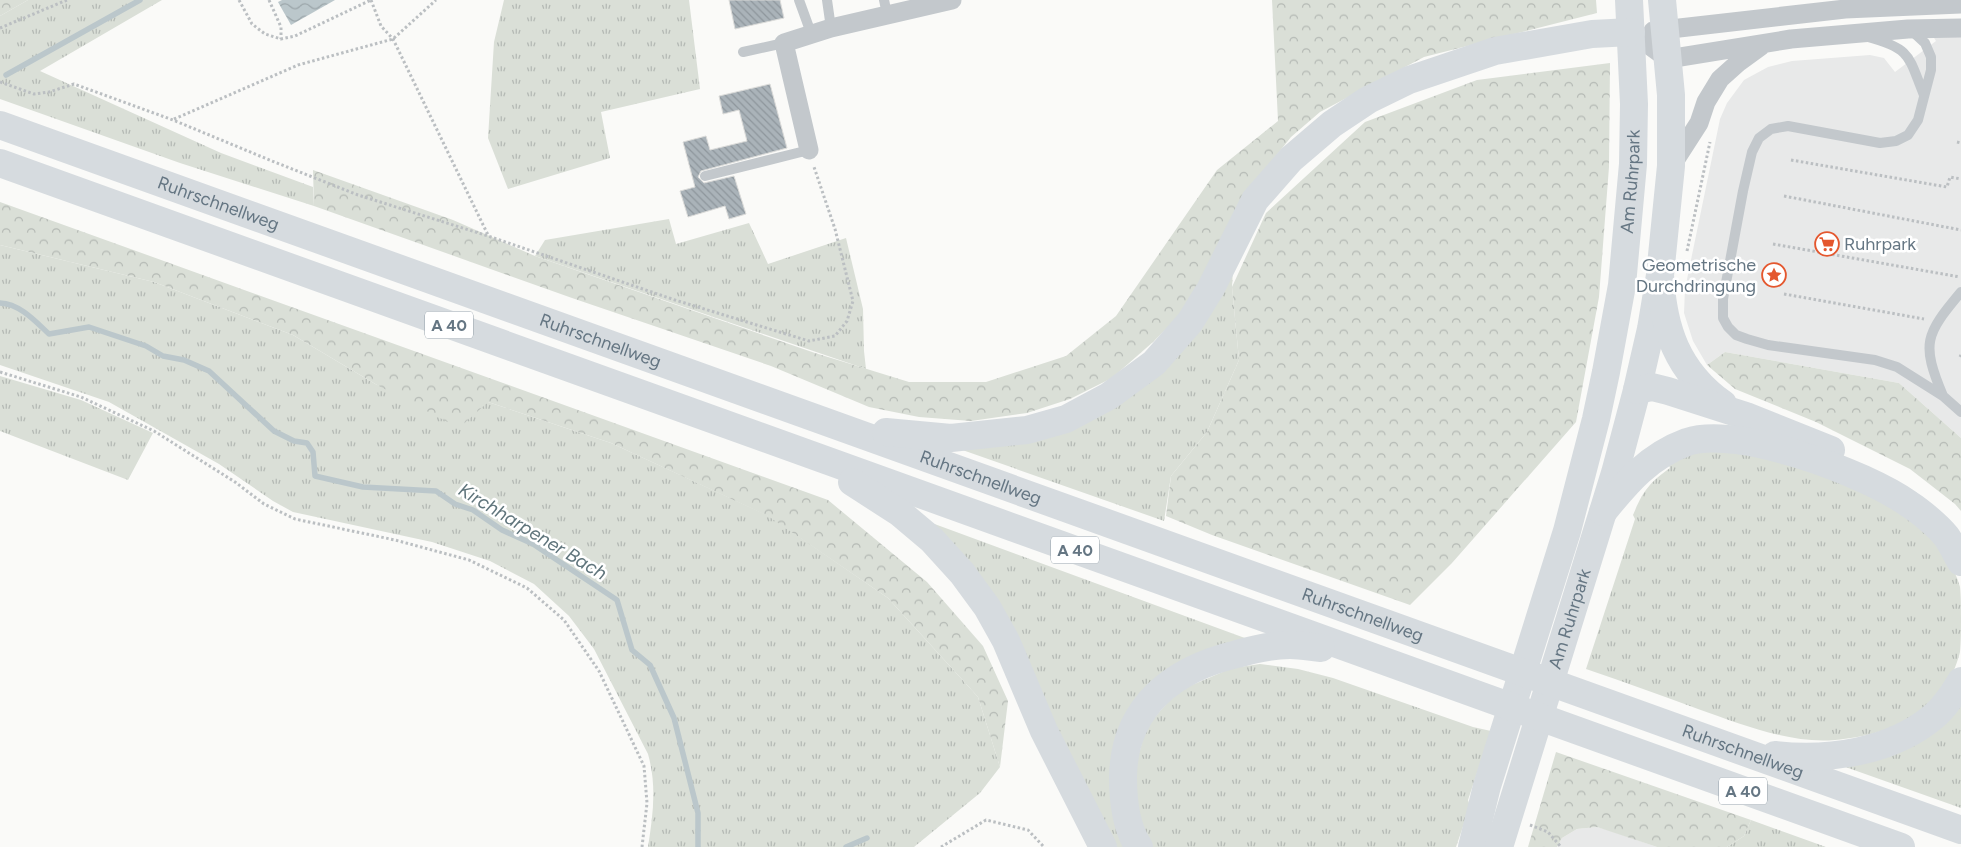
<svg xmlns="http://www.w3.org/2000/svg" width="1961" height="847" viewBox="0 0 1961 847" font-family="Figtree,sans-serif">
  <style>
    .built { fill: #e8e9e9 }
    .grass { fill: url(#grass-tufts) }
    .forest { fill: url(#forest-crowns) }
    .water { fill: url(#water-waves) }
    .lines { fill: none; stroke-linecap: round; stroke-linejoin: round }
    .stream { stroke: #bbc7cb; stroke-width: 5.5 }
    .building { fill: url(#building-back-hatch); stroke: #dcdcda }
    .path { stroke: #bbbfc2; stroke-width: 3; stroke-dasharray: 2.5 2.5; stroke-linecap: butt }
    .lane { stroke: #c3c8cc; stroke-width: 10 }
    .street { stroke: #c3c8cc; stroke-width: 19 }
    .secondary { stroke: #d6dbdf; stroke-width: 28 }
    .highway { stroke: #d6dbdf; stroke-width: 28 }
    .labels { text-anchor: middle; stroke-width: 5; stroke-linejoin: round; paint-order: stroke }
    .shield { fill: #fff; stroke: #939fa8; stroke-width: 1 }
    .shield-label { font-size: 16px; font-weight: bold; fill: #657683 }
    .street-label { font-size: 18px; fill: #657683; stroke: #fff }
    .poi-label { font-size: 18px; fill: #657683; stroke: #fff; text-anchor: start }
    .water-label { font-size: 19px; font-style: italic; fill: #60757c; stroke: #fff }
  </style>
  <defs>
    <pattern id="grass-tufts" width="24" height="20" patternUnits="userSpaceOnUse" patternTransform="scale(1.25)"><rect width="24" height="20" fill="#dadfd7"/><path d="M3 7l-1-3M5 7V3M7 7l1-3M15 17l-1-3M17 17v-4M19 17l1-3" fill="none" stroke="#b4b9b4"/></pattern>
    <pattern id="forest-crowns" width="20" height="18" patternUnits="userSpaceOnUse" patternTransform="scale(1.25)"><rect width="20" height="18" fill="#dadfd7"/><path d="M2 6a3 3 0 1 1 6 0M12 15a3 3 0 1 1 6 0" fill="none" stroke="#b4b9b4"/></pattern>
    <pattern id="water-waves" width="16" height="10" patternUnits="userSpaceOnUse" patternTransform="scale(1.25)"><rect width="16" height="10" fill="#bbc7cb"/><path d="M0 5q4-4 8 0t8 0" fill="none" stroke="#9ca6aa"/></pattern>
    <pattern id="building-back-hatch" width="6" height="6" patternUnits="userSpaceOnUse" patternTransform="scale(1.25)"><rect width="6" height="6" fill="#aab3b9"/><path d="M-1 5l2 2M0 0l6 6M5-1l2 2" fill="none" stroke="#8e969c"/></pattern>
  </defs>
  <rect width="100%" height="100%" fill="#fafaf8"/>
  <path class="built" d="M 1931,33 L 1961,34 L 1961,438 L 1899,383 L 1725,352 L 1707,365 L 1693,341 L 1684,313 L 1685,289 L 1720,119 L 1727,103 L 1744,80 L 1768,67 L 1792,61 L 1870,55 L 1884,58 L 1895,72 L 1936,41 Z
    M 1597,827 L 1608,830 L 1657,847 L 1557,847 L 1562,838 L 1577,829 Z"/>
  <path class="grass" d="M 28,0 L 162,0 L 40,71 L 221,153 L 313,187 L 314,206 L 180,163 L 0,99 L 0,16 Z
    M 504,0 L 689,0 L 700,89 L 601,112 L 610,158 L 508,189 L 488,138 L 494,42 Z
    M 669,219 L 676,244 L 749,223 L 768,264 L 846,238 L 863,309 L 864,351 L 866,369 L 535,256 L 545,240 Z
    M 0,245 L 154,282 L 293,335 L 377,385 L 488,402 L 611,443 L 769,516 L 888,598 L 978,697 L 1000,767 L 980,793 L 914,847 L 648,847 C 653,815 657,786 648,754 L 594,649 L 569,616 L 534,584 L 490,561 L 432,542 L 293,512 L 273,501 L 219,464 L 109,402 L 0,365 Z
    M 1233,268 L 1232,287 L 1239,360 L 1207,432 L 1171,476 L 1164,521 L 951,446 L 1082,420 Z
    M 0,376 L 81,400 L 153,433 L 128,480 L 0,431 Z
    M 1740,449 C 1804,470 1877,485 1927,533 C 1941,547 1955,568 1960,587 C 1961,596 1961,609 1961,618 C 1961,629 1961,642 1960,652 C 1945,712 1892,735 1835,740 C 1789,744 1741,724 1698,709 C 1661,695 1624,682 1586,669 L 1635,519 L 1633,515 C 1643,491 1649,483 1670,468 L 1667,461 L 1689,451 Z
    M 921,519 L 1253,641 L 1139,700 L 1130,847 L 1117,847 Z
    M 1260,664 L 1298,669 L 1333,678 L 1473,727 L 1491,731 L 1468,800 L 1470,806 L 1456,847 L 1152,847 L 1137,817 L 1136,764 L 1145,732 L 1154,718 L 1169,701 L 1185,688 L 1232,668 Z
    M 1961,701 L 1961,808 L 1837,764 Z
    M 1751,820 L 1826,847 L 1727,847 L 1744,836 Z"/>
  <path class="forest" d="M 0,0 L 28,0 L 0,16 Z
    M 1272,0 L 1596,0 L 1597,13 L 1424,57 L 1320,112 L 1291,137 L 1242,199 L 1205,273 L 1182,313 L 1153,342 L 1112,378 L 1070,399 L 1027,413 L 971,421 L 919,417 L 869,407 L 771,366 L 572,298 L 314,206 L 313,170 L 453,220 L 535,256 L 815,353 L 909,382 L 986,382 L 1066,356 L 1116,316 L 1217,170 L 1278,121 Z
    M 1610,63 L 1609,167 L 1599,297 L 1576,422 L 1452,563 L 1410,605 L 1212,535 L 1166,516 L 1171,476 L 1207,432 L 1239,360 L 1232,287 L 1266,213 L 1365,122 L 1477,80 Z
    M 0,202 L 828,500 L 927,582 L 983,646 L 1008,701 L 1000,767 L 978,697 L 888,598 L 768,516 L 611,443 L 488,402 L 459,428 L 377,385 L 293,335 L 154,282 L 0,245 Z
    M 1725,352 L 1899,383 L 1961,438 L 1961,511 L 1955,504 L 1910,469 L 1816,422 L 1735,389 L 1707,365 Z
    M 1556,752 L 1751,820 L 1744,836 L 1727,847 L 1657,847 L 1597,827 L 1577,829 L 1562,838 L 1557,847 L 1528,847 Z"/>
  <path class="water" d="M 282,0 L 335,0 L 291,25 L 278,2 Z"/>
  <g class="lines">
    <path class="stream" d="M 6,75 L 140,0
      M 0,303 C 20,304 35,321 49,334 L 89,327 L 146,346 L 163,356 L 184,360 L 209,371 L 274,431 L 294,441 L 307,443 L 313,452 L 315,476 L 363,487 L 436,491 L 455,504 L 473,510 L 502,530 L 533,544 L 617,600 L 632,650 L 650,665 L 674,718 L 698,813 L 698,847
      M 846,847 L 867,838"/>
  </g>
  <path class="building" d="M 729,0 L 780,0 L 784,18 L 735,29 Z
    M 770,84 L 787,148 L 701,171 L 698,177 L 704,183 L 734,176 L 746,214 L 729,219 L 725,206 L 688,217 L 680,191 L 695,187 L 683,142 L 706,136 L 710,150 L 747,141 L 739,110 L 723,114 L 719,96 Z"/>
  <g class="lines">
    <path class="path" d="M 239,0 L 252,24 L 265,34 L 281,39 L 295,36 L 371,0
      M 269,0 L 281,27 L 281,39
      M 371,0 L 381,26 L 393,39 L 488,235
      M 0,28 L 67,0
      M 0,82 L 34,94 L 49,92 L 74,84 L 173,120 L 272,161 L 358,195 L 488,236 L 675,300 L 809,341 L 835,336 L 847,321 L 853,301 L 835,229 L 814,167
      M 174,119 L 298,65 L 393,39 L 436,0
      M 1957,142 L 1961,143
      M 1791,160 L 1947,187 L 1950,177 L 1961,179
      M 1784,196 L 1961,230
      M 1773,244 L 1960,277
      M 1687,251 L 1710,142
      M 1784,294 L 1924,319
      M 1960,357 L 1961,355
      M 0,372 L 81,397 L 154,431 L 235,482 L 264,504 L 295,519 L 395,540 L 469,560 L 527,588 L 564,620 L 599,671 L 644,766 L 647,803 L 642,847
      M 1530,825 L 1548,832 L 1561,847
      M 941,847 L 986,820 L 1028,830 L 1044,847"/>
    <path class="lane" d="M 799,0 L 811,33
      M 827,0 L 831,28
      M 884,0 L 887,14
      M 1911,30 L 1925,43 L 1931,57 L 1931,70 L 1918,120 L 1908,135 L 1896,141 L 1880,143 L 1788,126 L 1771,129 L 1759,138 L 1752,152 L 1743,191 L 1723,299 L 1723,318 L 1728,327 L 1736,335 L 1747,339 L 1768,345 L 1875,360 L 1897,367 L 1943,396 L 1961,412
      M 1868,37 C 1912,49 1908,56 1924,95
      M 743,52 L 784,43
      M 705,176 L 809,150
      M 1943,396 C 1921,343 1925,335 1961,292"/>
    <path class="street" d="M 1653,31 L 1845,9 L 1961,4
      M 1631,32 L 1668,59 L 1791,39 L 1908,29 L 1961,28
      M 809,150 L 784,43 L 831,28 L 952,0
      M 1672,165 L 1699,123 L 1706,102 L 1720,79 L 1739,62 L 1761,46"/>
    <g class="secondary">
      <path id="s1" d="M 1472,847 L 1487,786 L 1567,531 L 1596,419 L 1606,372 L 1622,285 L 1633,164 L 1634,104 L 1629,0"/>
      <path id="s2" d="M 1499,847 L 1615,473 L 1637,390 L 1651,329 L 1660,275 L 1671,166 L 1671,95 L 1662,0"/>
    </g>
    <g class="highway">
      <path id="s3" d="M 0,125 L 1961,830"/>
      <path d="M 0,163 L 1901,847"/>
      <path d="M 1660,275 C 1663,329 1677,371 1723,404"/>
      <path d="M 1637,390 L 1652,387 L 1668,391 L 1746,416 L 1831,450"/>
      <path d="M 886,432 L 951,438 L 1027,430 L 1066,419 L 1109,396 L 1154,363 L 1190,322 L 1211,288 L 1255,200 L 1291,159 L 1332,124 L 1368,100 L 1409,80 L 1495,51 L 1592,34 L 1631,32"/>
      <path d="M 852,482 L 900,513 L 932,540 L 962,573 L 987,607 L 1006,641 L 1044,731 L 1103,847"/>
      <path d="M 1603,512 C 1627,482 1649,456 1687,442 C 1738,425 1865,473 1909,504 C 1920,511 1938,526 1946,536 C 1952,544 1956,554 1961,562"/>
      <path d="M 1775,755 C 1828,761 1891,752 1933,717 C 1945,707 1953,694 1961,681"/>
      <path d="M 1139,847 C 1126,828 1123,799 1123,777 C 1124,706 1174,669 1237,654 C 1254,649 1273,645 1290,645 C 1300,645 1311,647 1321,648"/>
    </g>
  </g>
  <defs>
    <g id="supermarket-ring" transform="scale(1.25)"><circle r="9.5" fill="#fff" stroke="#e4572e" stroke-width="1.5"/><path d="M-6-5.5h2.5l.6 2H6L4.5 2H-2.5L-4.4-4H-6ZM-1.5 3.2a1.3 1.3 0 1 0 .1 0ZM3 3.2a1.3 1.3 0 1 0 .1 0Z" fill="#e4572e"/></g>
    <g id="sight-ring" transform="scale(1.25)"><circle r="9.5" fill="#fff" stroke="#e4572e" stroke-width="1.5"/><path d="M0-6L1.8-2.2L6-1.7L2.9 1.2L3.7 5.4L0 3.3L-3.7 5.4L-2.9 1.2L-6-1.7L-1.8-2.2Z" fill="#e4572e"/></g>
  </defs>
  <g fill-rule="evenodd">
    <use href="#supermarket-ring" x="1827" y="244"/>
    <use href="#sight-ring" x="1774" y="275"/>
  </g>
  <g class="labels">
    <g class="shield">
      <rect x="425" y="311.5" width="48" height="27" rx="4"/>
      <rect x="1051" y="536.5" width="48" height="27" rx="4"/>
      <rect x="1719" y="777.5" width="48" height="27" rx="4"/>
    </g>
    <g class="shield-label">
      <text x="449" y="331">A 40</text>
      <text x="1075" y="556">A 40</text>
      <text x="1743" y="797">A 40</text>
    </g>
    <g class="street-label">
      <text dy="6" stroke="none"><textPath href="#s1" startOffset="686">Am Ruhrpark</textPath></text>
      <text dy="6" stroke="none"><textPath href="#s3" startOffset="232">Ruhrschnellweg</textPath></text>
      <text dy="6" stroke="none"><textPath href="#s3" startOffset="638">Ruhrschnellweg</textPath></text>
      <text dy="6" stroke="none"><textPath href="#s3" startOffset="1042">Ruhrschnellweg</textPath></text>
      <text dy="6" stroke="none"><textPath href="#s3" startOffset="1448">Ruhrschnellweg</textPath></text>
      <text dy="6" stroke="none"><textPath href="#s2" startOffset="239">Am Ruhrpark</textPath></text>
      <text dy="6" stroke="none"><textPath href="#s3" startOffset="1852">Ruhrschnellweg</textPath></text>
    </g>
    <g class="poi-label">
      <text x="1844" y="250">Ruhrpark</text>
      <text x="1756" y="271" text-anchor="end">Geometrische<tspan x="1756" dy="21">Durchdringung</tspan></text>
    </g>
    <g class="water-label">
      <text transform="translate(533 531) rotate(31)" y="7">Kirchharpener Bach</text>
    </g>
  </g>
</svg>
